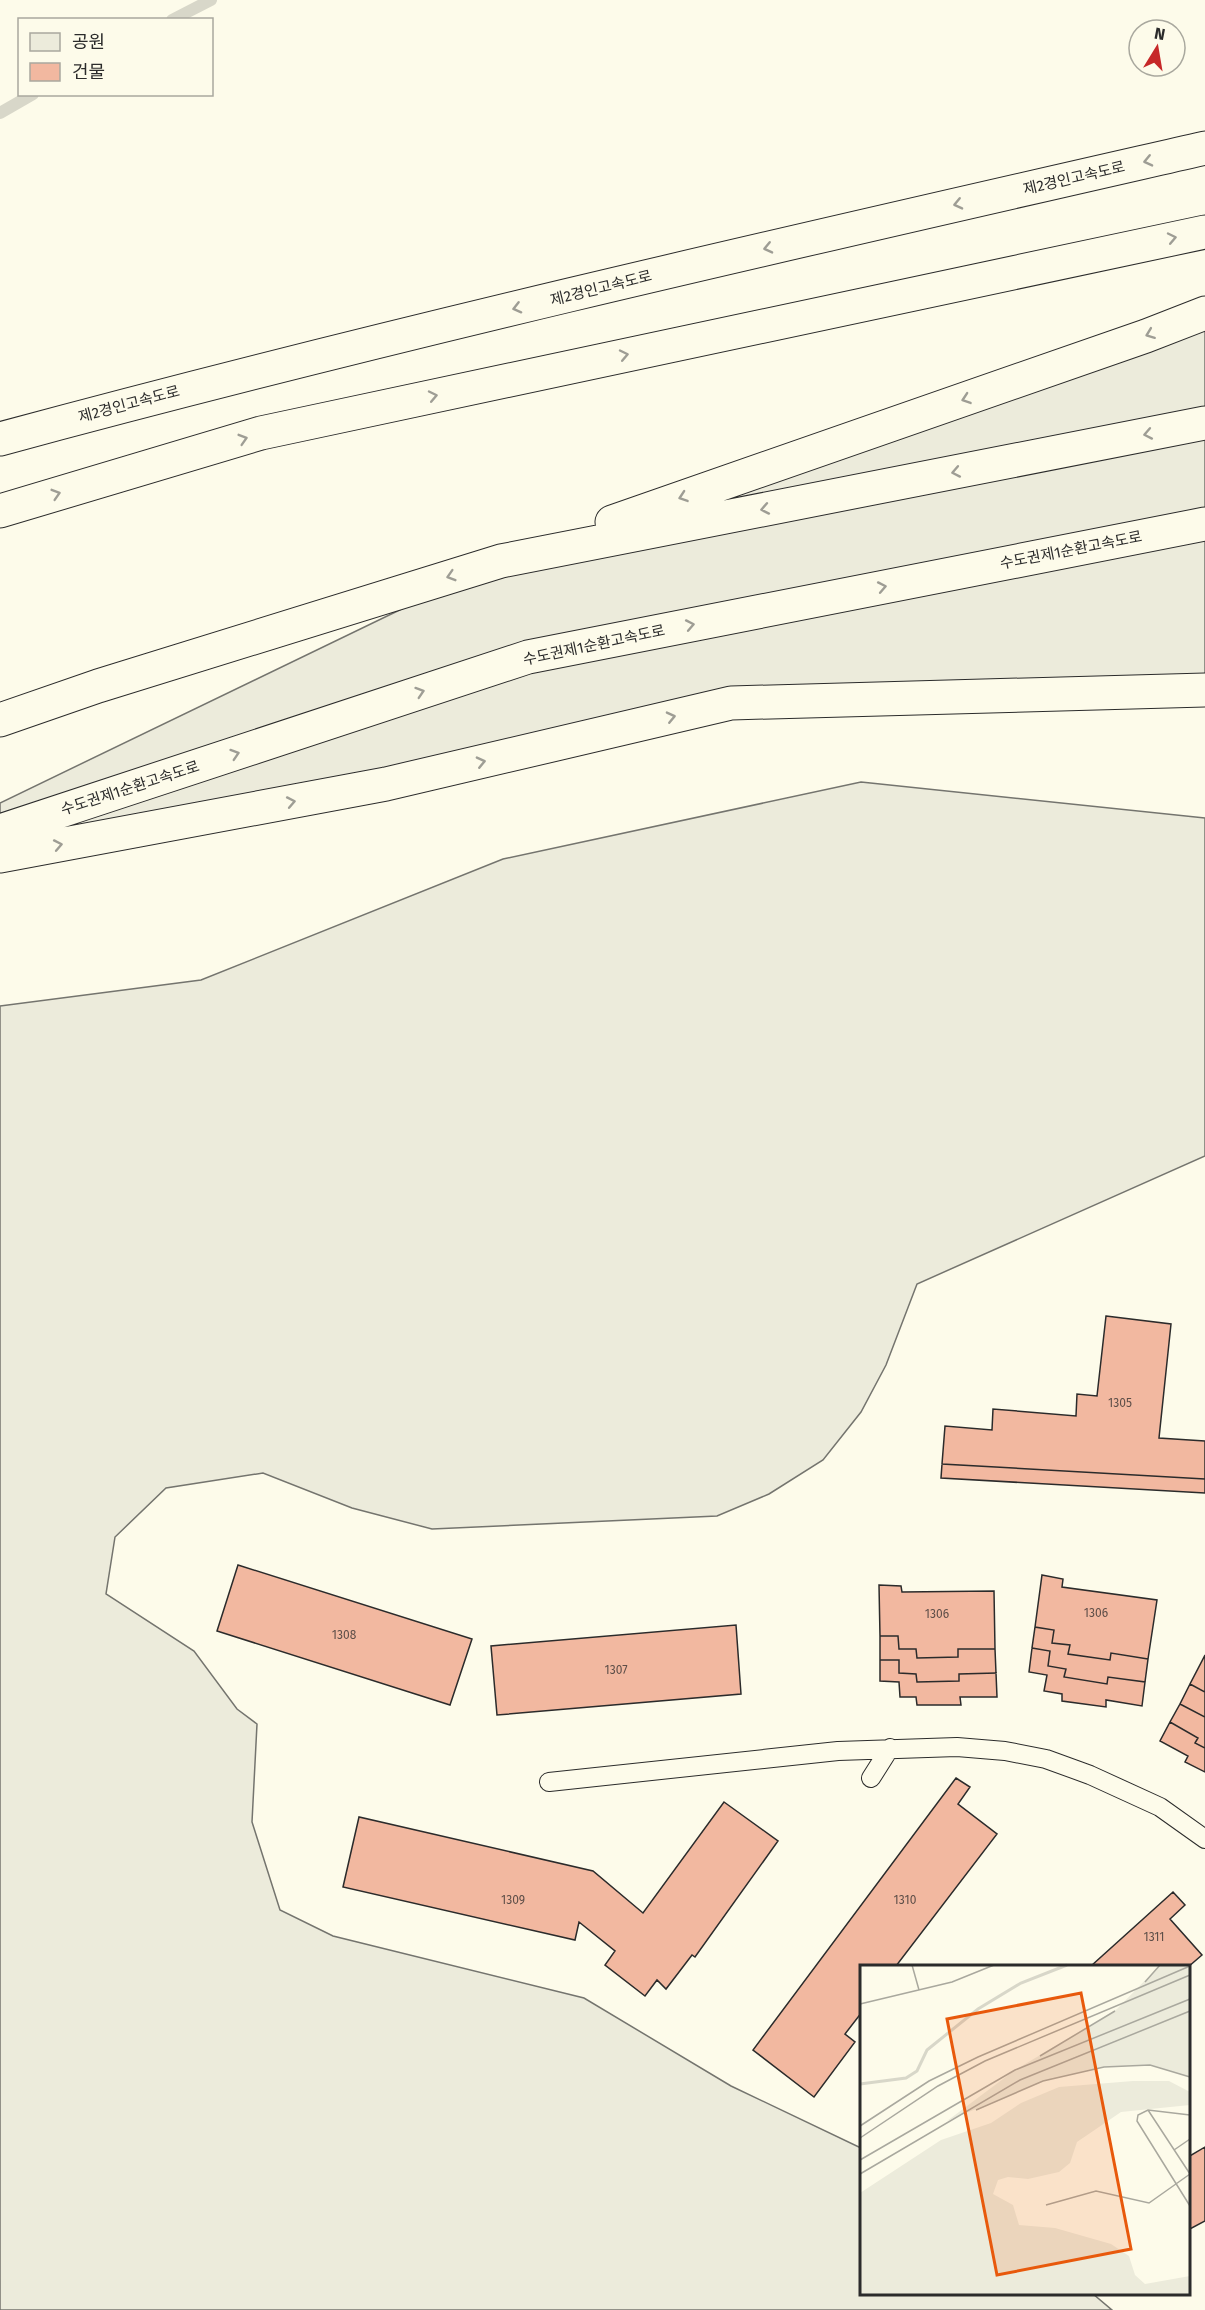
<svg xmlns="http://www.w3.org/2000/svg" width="1205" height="2310" viewBox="0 0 1205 2310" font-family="'Fira Sans','Noto Sans KR',sans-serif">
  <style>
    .green { fill: #ecebdb; stroke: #74746e; stroke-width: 1.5 }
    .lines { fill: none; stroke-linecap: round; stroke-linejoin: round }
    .stream { stroke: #d8d7c9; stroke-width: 12 }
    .building { fill: #f2b8a0; stroke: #2b2b2b; stroke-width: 1.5 }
    .lane-casing { stroke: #2b2b2b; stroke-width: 20 }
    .highway-casing { stroke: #2b2b2b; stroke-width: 35 }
    .lane { stroke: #fdfbea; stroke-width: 18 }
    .highway { stroke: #fdfbea; stroke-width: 33 }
    .oneway { stroke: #9e9d94 }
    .labels { text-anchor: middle; stroke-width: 4.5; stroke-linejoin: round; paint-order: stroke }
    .number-label { font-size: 12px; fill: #5d4e48 }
    .street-label { font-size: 15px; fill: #2b2b2b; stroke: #fdfbea }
    .inset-river { fill: none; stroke: #d8d7c9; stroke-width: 3 }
    .inset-road { fill: none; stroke: #a9a89e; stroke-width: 1.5 }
    .view { fill: #e8590c; fill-opacity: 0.15; stroke: #e8590c; stroke-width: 3 }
    .inset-edge { fill: none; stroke: #2b2b2b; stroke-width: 3 }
  </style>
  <rect width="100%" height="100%" fill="#fdfbea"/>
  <path class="green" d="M 1205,307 L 1205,690 L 731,703 L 0,856 L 0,803 L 501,561 Z
    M 861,782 L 1205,818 L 1205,1156 L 917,1284 L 886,1365 L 861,1412 L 823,1460 L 769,1494 L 717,1516 L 432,1529 L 352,1508 L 263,1473 L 166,1488 L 115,1537 L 106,1594 L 194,1651 L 237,1709 L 257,1724 L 252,1822 L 280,1910 L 333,1936 L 584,1998 L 731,2086 L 861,2148 L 862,2294 L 1093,2294 L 1112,2310 L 0,2310 L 0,1006 L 201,980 L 503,859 Z"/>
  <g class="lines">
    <path class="stream" d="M 172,20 L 211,0
      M 0,113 L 33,94"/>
  </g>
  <path class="building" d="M 1106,1316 L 1171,1324 L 1159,1438 L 1205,1441 L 1205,1479 L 942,1464 L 945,1426 L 992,1430 L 993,1409 L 1076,1416 L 1077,1394 L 1097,1396 Z
    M 942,1464 L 1205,1479 L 1205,1493 L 941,1478 Z
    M 238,1565 L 472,1639 L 450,1705 L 217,1631 Z
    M 1042,1575 L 1063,1579 L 1062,1587 L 1157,1600 L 1148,1659 L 1111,1653 L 1110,1660 L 1068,1654 L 1070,1645 L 1052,1643 L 1054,1630 L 1035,1627 Z
    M 879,1585 L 901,1586 L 902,1592 L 994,1591 L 995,1649 L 958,1649 L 958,1657 L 917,1658 L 916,1649 L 899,1649 L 898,1636 L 880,1636 Z
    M 736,1625 L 741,1694 L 497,1715 L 491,1646 Z
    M 1035,1627 L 1054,1630 L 1052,1643 L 1070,1645 L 1068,1654 L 1110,1660 L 1111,1653 L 1148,1659 L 1145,1682 L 1108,1677 L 1107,1684 L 1064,1677 L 1066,1669 L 1048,1666 L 1050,1651 L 1032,1648 Z
    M 880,1636 L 898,1636 L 899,1649 L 916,1649 L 917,1658 L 958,1657 L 958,1649 L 995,1649 L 996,1673 L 959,1674 L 959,1681 L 917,1682 L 916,1674 L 899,1673 L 899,1660 L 880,1660 Z
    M 1032,1648 L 1050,1651 L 1048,1666 L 1066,1669 L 1064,1677 L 1107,1684 L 1108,1677 L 1145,1682 L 1142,1706 L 1106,1700 L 1106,1707 L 1062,1701 L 1062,1694 L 1044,1691 L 1047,1675 L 1029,1672 Z
    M 1205,1655 L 1205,1692 L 1190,1684 Z
    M 880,1660 L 899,1660 L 899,1673 L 916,1674 L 917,1682 L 959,1681 L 959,1674 L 996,1673 L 997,1697 L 960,1697 L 961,1705 L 917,1705 L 916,1697 L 900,1697 L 899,1682 L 880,1681 Z
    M 1190,1684 L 1205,1692 L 1205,1717 L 1180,1704 Z
    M 1180,1704 L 1205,1717 L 1205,1748 L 1195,1743 L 1198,1738 L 1170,1722 Z
    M 1170,1722 L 1198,1738 L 1195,1743 L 1205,1748 L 1205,1772 L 1185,1762 L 1188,1756 L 1160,1741 Z
    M 956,1778 L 970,1787 L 958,1804 L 997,1834 L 896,1966 L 862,1966 L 862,2012 L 845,2034 L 855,2042 L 814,2097 L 753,2050 Z
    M 724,1802 L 778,1841 L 695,1957 L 692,1955 L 666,1989 L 657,1980 L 645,1996 L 605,1965 L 615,1951 L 579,1922 L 575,1940 L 343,1887 L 359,1817 L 593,1871 L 643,1913 Z
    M 1173,1892 L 1185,1905 L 1170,1919 L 1202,1955 L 1188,1967 L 1091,1966 Z
    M 1205,2147 L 1205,2221 L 1188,2230 L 1188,2157 Z"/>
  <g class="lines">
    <g class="lane-casing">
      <path id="lane" d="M 871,1778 L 890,1748
        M 549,1782 L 838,1751 L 957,1747 L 1005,1751 L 1046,1759 L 1090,1775 L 1160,1807 L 1205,1839"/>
    </g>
    <g class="highway-casing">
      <path id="highway" d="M 0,439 C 399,331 802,240 1205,148
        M 0,511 L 261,433 L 1205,232
        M 612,522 L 1146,336 L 1205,313
        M 0,720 L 98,686 L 501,561 L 1205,423
        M 0,831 L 528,657 L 1205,524
        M 0,856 L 386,784 L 731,703 L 1205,690"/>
    </g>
    <use href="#lane" class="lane"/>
    <use href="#highway" class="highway"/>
  </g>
  <defs><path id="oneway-chevron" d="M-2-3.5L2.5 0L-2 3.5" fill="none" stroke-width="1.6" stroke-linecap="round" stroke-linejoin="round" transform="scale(1.5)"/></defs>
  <g class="oneway">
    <use href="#oneway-chevron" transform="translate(1148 161) rotate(167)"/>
    <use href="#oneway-chevron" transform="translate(958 204) rotate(167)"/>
    <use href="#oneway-chevron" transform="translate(1172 238) rotate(-12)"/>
    <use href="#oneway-chevron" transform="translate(768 248) rotate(167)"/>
    <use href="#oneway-chevron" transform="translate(517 308) rotate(166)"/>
    <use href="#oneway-chevron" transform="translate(1150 334) rotate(159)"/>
    <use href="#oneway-chevron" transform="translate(624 355) rotate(-12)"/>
    <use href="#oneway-chevron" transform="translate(433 396) rotate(-12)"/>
    <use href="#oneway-chevron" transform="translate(966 399) rotate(161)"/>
    <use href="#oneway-chevron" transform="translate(1148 434) rotate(169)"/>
    <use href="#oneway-chevron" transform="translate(243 439) rotate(-17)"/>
    <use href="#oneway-chevron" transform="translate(956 472) rotate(169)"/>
    <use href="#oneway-chevron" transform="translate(56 494) rotate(-17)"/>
    <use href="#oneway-chevron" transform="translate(683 497) rotate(161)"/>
    <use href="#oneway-chevron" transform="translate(765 509) rotate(169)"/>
    <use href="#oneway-chevron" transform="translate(451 576) rotate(163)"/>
    <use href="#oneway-chevron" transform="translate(882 587) rotate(-11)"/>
    <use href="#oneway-chevron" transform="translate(690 625) rotate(-11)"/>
    <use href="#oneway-chevron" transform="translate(420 692) rotate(-18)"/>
    <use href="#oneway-chevron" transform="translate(671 717) rotate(-13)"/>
    <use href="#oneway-chevron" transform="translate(235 754) rotate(-18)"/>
    <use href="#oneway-chevron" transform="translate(481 762) rotate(-13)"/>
    <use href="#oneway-chevron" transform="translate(291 802) rotate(-11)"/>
    <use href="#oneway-chevron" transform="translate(58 845) rotate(-11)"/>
  </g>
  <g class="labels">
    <g class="number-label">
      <text x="1120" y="1407">1305</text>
      <text x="1096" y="1617">1306</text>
      <text x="937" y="1618">1306</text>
      <text x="344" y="1639">1308</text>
      <text x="616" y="1674">1307</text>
      <text x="513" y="1904">1309</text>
      <text x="905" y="1904">1310</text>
      <text x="1154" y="1941">1311</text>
    </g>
    <g class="street-label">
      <text transform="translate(1074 178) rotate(-13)" y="5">제2경인고속도로</text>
      <text transform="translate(601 288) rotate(-14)" y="5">제2경인고속도로</text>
      <text transform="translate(129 404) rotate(-15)" y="5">제2경인고속도로</text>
      <text transform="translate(1071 550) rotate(-11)" y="5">수도권제1순환고속도로</text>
      <text transform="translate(594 645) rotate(-12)" y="5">수도권제1순환고속도로</text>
      <text transform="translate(130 788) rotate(-18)" y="5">수도권제1순환고속도로</text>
    </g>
  </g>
  <g transform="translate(860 1965)">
    <rect width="330" height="330" fill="#fdfbea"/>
    <path d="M 300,0 L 330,0 L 330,112 L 290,100 L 244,102 L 183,116 L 87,156 L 155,105 L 257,44 ZM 273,116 L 309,116 L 330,127 L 330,140 L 261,147 L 217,177 L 210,198 L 199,207 L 168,214 L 148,212 L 138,215 L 133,229 L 153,240 L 159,260 L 195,263 L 251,279 L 269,291 L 275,310 L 285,319 L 330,311 L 330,330 L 0,330 L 0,228 L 81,175 L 131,158 L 161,138 L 199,122 Z" fill="#ecebdb"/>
    <path class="inset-river" d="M 0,119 L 46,113 L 57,106 L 67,85 L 118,44 L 161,18 L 207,0"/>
    <path class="inset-road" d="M 52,0 L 59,25M 285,17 L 300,0M 0,39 L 92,17 L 134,0M 180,91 L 255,46M 116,145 L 183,116 L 244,102 L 290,100 L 330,112M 288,145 L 330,209M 330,150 L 288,145 L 278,150 L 277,156 L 330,241M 0,161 L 69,116 L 118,92 L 330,1M 0,173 L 78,121 L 125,96 L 330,10M 314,185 L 330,174M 0,195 L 155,105 L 330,34M 0,209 L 160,115 L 330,46M 186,240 L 236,226 L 289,238 L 330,209"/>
    <path class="view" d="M 221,28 L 271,284 L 137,310 L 87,54 Z"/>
    <rect width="330" height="330" class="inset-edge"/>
  </g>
  <rect x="18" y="18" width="195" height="78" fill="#fdfbea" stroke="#a9a89e" stroke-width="1.5"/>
  <rect x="30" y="33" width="30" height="18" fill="#ecebdb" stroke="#a9a89e" stroke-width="1.5"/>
  <text x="72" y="48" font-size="18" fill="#2b2b2b">공원</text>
  <rect x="30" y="63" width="30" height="18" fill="#f2b8a0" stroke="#a9a89e" stroke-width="1.5"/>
  <text x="72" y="78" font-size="18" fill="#2b2b2b">건물</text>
  <g transform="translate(1157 48) rotate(11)"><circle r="28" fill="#fdfbea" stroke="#a9a89e" stroke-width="1.5"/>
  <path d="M0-4.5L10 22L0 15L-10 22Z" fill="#c62828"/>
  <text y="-9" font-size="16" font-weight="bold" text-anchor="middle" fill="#2b2b2b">N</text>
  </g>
</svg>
